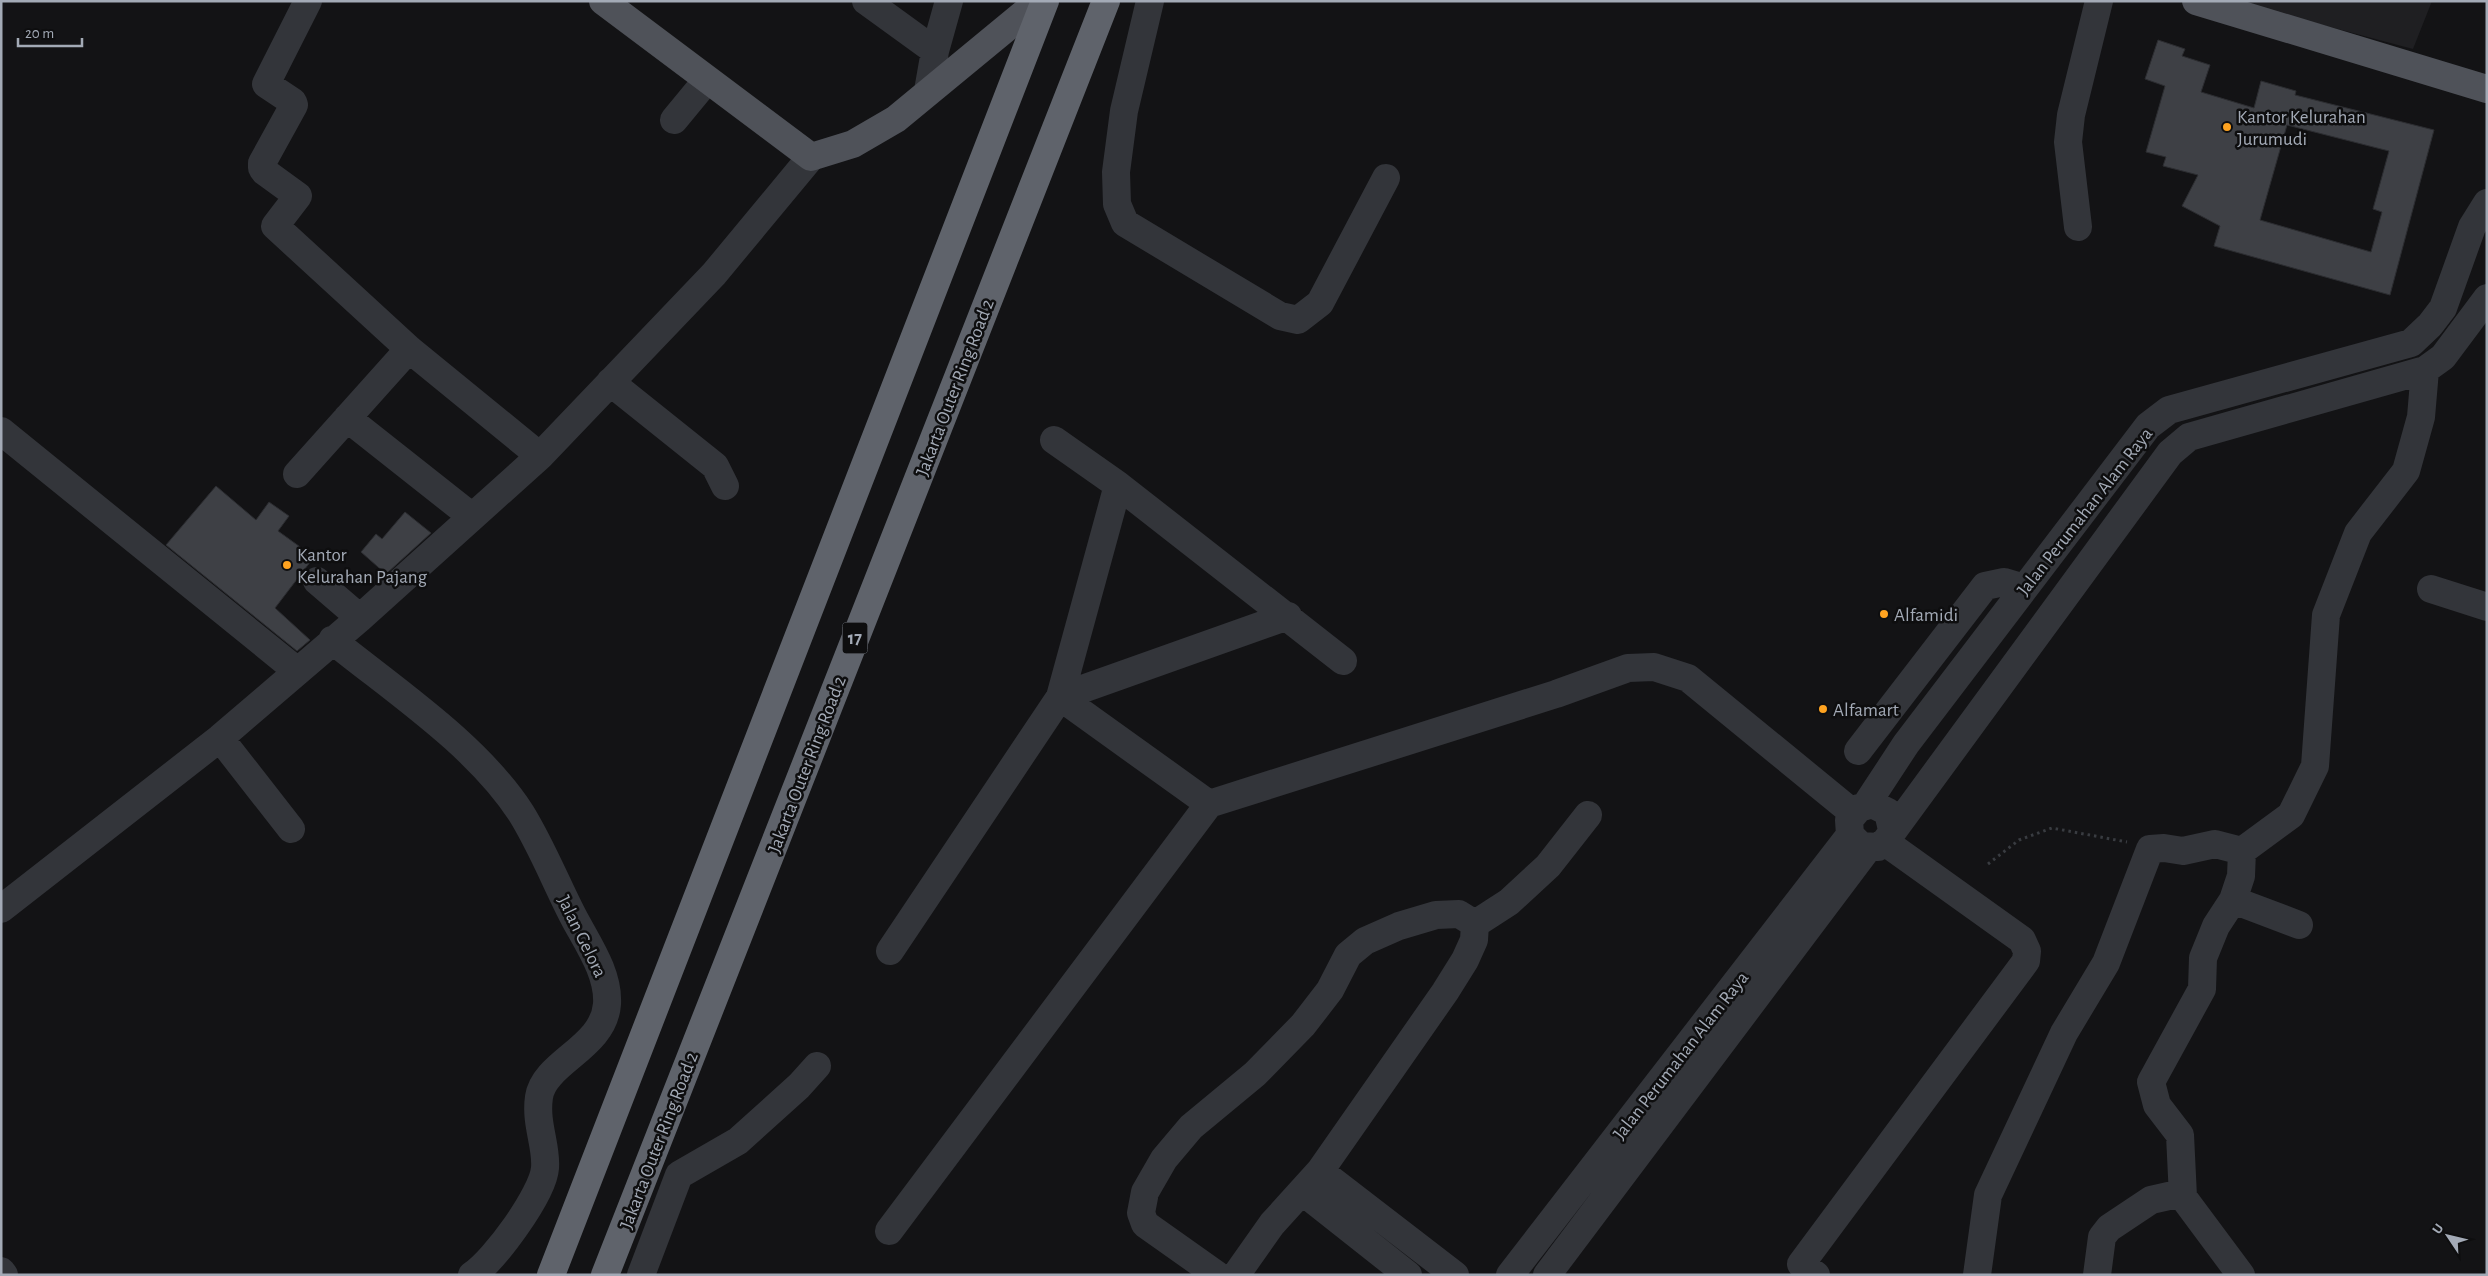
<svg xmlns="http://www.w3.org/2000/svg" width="2488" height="1276" viewBox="0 0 2488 1276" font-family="'Alegreya Sans',sans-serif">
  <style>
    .built { fill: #1f1f22 }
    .building { fill: #3e4045; stroke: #2c2d31; fill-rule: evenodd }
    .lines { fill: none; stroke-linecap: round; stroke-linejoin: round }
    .path { stroke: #393c41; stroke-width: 3; stroke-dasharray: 2.5 4; stroke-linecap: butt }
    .minor { stroke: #33353a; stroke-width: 28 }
    .major { stroke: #4f5259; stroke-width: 28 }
    .highway { stroke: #5f636b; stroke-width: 28 }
    .poi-dot { fill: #ffa320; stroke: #0e0e0f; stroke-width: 2 }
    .labels { text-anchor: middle; stroke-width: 5; stroke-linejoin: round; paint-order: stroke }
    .shield { fill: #0e0e0f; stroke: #767b84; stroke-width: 1 }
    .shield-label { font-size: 18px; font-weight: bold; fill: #a3aab6 }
    .poi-label { font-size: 19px; fill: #a3aab6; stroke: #0e0e0f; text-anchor: start }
    .street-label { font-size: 19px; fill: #a3aab6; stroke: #0e0e0f }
  </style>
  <rect width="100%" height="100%" fill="#131315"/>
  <path class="built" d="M 2232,1 L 2432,1 L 2413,49 Z"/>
  <path class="building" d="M 2158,40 L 2185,49 L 2182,56 L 2210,65 L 2201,92 L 2254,108 L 2261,81 L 2296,91 L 2295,95 L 2434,130 L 2390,295 L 2214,246 L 2220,226 L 2182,206 L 2198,175 L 2163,166 L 2166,157 L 2146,152 L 2165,86 L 2145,79 ZM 2287,125 L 2389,151 L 2373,209 L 2382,212 L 2371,252 L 2260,220 Z
    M 216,486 L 256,520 L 269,502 L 289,516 L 278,531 L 314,557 L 275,608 L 310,640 L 297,651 L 166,545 Z
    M 405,512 L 431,533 L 386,574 L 361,552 L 376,534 L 382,539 Z"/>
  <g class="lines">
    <path class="path" d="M 1988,864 L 2019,840 L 2052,828 L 2127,842"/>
    <path class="minor" d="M 308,1 L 266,84 L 293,102 L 294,105 L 262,163 L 262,168 L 265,172 L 298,196 L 275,226 L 409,349 L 540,456
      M 866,1 L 935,51
      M 1150,1 L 1124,111 L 1116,172 L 1117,204 L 1125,223 L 1280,316 L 1298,320 L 1320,303 L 1386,178
      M 928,91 L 935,51 L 949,1
      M 674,120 L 707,80
      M 2078,227 L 2068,142 L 2071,115 L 2099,1
      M 610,382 L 715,466 L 725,486
      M 347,418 L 471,516
      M 1,431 L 296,670
      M 1054,440 L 1118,485 L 1343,661
      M 297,474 L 409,349
      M 1118,485 L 1060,697 L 1209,804
      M 317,581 L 360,618
      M 2431,589 L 2487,607
      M 332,640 C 395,691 477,745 521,813 C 541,845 556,883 573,916 C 587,943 609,973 607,1004 C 604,1048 544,1062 539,1097 C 535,1124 547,1146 545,1168 C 543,1194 494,1261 472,1275
      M 220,738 L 291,829
      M 1858,751 L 1985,586 L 2004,582 L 2024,588
      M 1866,805 L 1906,744 L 2148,426 L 2169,410 L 2411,343 L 2430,325 L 2443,308 L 2472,227 L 2487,203
      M 1892,830 L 1888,812 L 1872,804 L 1859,808 L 1849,820 L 1850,835 L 1861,846 L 1878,847 L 1885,842 L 2170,453 L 2189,437 L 2425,370 L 2443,357 L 2487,298
      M 2233,900 L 2299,925
      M 1,909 L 220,738 L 360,618 L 540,456 L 714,274 L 811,157
      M 890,951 L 1060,697 L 1288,616
      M 1320,1171 L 1455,1275
      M 1303,1192 L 1408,1275
      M 889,1231 L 1209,804 L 1556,694 L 1628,668 L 1654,667 L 1688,678 L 1853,813
      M 1,1271 L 4,1275
      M 641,1275 L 679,1175 L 738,1141 L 799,1086 L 817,1066
      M 1217,1275 L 1145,1224 L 1141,1213 L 1145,1192 L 1164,1159 L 1191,1127 L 1255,1074 L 1303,1025 L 1330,990 L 1348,955 L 1365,941 L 1399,926 L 1436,915 L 1459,914 L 1475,924
      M 1236,1275 L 1272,1224 L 1320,1171 L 1445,992 L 1465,960 L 1474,940 L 1475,924 L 1509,902 L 1548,866 L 1588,815
      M 1510,1275 L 1850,835
      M 1547,1275 L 1868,848
      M 1816,1275 L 1801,1264 L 2026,961 L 2027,951 L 2022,940 L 1885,842
      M 1977,1275 L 1988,1195 L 2064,1033 L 2106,963 L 2150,849 L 2164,848 L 2183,851 L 2215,844 L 2242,851 L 2291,815 L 2315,766 L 2326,615 L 2358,533 L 2406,471 L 2421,417 L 2425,370
      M 2097,1275 L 2102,1237 L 2109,1228 L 2151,1200 L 2173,1195 L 2183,1197
      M 2241,1275 L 2183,1197 L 2180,1135 L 2157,1105 L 2151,1082 L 2202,989 L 2203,958 L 2216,926 L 2233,900 L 2241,876 L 2242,851"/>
    <path class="major" d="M 603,1 L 811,157 L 853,144 L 896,119 L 1039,1
      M 2196,1 L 2487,89"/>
    <path class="highway" d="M 551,1275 L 1045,1
      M 605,1275 L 1106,1"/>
  </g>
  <g class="poi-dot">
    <circle cx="2227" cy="127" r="5"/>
    <circle cx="287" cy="565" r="5"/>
    <circle cx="1884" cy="614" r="5"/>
    <circle cx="1823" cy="709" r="5"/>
  </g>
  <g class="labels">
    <rect class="shield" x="842.5" y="622.5" width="25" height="31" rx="4"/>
    <g class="shield-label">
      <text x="855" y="644">17</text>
    </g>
    <g class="poi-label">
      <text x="2237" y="123">Kantor Kelurahan<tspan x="2237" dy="22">Jurumudi</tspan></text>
      <text x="297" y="561">Kantor<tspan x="297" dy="22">Kelurahan Pajang</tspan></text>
      <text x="1894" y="621">Alfamidi</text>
      <text x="1833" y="716">Alfamart</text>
    </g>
    <g class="street-label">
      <text transform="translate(954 387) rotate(-69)" y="7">Jakarta Outer Ring Road 2</text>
      <text transform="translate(2084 511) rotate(-52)" y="7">Jalan Perumahan Alam Raya</text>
      <text transform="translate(806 764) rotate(-69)" y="7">Jakarta Outer Ring Road 2</text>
      <text transform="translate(583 936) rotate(64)" y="7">Jalan Gelora</text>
      <text transform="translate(1680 1055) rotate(-52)" y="7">Jalan Perumahan Alam Raya</text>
      <text transform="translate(658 1140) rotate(-69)" y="7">Jakarta Outer Ring Road 2</text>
    </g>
  </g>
  <rect width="2488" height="1276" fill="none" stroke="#a3aab6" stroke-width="5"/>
  <g transform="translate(2448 1236) rotate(305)" stroke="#0e0e0f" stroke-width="4" paint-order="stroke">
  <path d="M0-4L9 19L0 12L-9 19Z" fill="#a3aab6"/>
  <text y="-8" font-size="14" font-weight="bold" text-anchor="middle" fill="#a3aab6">U</text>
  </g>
  <path d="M18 38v8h64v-8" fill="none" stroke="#a3aab6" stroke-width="2.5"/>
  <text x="25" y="38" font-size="15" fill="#a3aab6" stroke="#0e0e0f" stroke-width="4" paint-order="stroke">20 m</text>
</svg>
